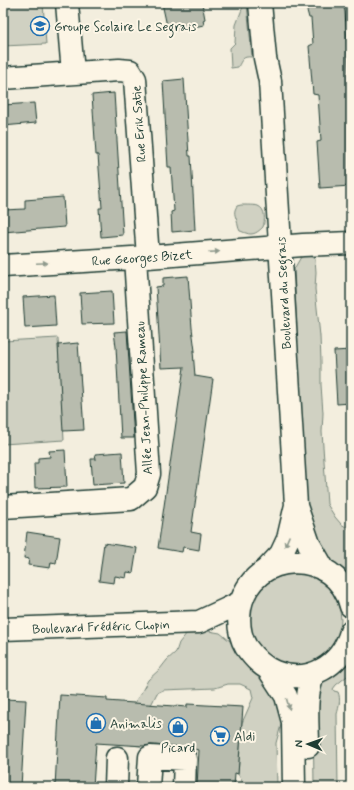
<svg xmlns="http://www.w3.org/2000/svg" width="354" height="790" viewBox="0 0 354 790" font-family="Mynerve,sans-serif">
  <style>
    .green { fill: #d0d1c2; stroke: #78877b }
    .building { fill: #b8bcae; stroke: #1f3d34 }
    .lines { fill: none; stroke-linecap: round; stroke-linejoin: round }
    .minor-casing { stroke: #1f3d34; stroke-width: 25 }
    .minor { stroke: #fcf5e5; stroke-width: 22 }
    .oneway { fill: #8e998c }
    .labels { text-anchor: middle; stroke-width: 4; stroke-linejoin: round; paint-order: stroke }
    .poi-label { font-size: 13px; fill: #1f3d34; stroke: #fcf5e5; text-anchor: start }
    .street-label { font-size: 13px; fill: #1f3d34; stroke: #fcf5e5 }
  </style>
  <rect width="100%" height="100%" fill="#f3eede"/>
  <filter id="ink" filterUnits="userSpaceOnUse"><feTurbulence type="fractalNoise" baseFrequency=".025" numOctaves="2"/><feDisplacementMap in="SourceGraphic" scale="8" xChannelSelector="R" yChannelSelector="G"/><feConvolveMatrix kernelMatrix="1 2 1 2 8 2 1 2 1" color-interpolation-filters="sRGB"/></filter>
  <g filter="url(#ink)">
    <path class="green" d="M 3,3 L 43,3 L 46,44 L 3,46 Z
      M 244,4 L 247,4 L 252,57 C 242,56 242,60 238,67 L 231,68 L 230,48 L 235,43 L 236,25 Z
      M 241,205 C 245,205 256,205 258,206 C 266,209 265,221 263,227 C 258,232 253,236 246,233 C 245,233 241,231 240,231 C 238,228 238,224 237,221 C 235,215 233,212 237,206 Z
      M 308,255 L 315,259 L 316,272 L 315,289 L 320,336 L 321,361 L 321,385 L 323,413 L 322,432 L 327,504 L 335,517 L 341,524 L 351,530 L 351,566 L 344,570 L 337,568 L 317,542 L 306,520 L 294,269 L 301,257 Z
      M 58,338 L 64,440 L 3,444 L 3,341 Z
      M249 620a46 46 0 1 1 92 0a46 46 0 1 1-92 0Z
      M 203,630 L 220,633 L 230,641 L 236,650 L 239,658 L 248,667 L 255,671 L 272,687 L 284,714 L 276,743 L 277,787 L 243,787 L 242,781 L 238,774 L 242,723 L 253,698 L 251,689 L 240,684 L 228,684 L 215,688 L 163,690 L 157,693 L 150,707 L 147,745 L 140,746 L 131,745 L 134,703 L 141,693 L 148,680 L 160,669 L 167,660 L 176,652 L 179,643 L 187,633 Z
      M 351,656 L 351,673 L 336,685 L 333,689 L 334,691 L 338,692 C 341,699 339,707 337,714 L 338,787 L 314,787 L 313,703 L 319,685 L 328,679 Z"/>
    <path class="building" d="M 162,3 L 202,3 L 205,19 L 203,20 L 204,25 L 172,31 L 171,25 L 167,26 Z
      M 305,3 L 343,3 L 345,12 L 351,103 L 351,186 L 320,188 L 317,142 L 321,141 L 318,95 L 313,94 L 309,46 L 313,44 L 311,18 L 309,18 Z
      M 184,79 L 189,156 L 191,156 L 195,230 L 172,232 L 171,212 L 174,211 L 171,167 L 168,167 L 163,81 Z
      M 114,93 L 123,235 L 101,237 L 99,208 L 102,208 L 98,155 L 96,155 L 92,95 Z
      M 34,103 L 36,123 L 3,126 L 3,105 Z
      M 63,197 L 65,227 L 3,232 L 3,210 L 25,209 L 25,200 Z
      M 188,276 L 192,328 L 195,351 L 193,351 L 195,376 L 213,379 L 191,532 L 201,534 L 199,550 L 183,547 L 182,552 L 158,548 L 184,367 L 161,368 L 156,287 L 163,286 L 163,278 Z
      M 112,291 L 114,323 L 82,324 L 80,293 Z
      M 54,295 L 56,326 L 25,328 L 23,297 Z
      M 127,331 L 134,438 L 121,438 L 116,347 L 114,332 Z
      M 78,343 L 84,430 L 63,431 L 58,345 Z
      M 351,350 L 351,403 L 337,404 L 334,351 Z
      M 65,450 L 67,487 L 35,488 L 34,463 L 38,463 L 38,458 L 50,457 L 49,451 Z
      M 122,452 L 124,483 L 93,485 L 91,459 L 96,459 L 95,454 Z
      M 27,532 L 60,537 L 56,563 L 51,562 L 50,568 L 28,565 L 29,559 L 24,558 Z
      M 104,543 L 137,548 L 133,573 L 127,572 L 126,578 L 115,576 L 114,583 L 99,581 Z
      M 60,695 L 107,698 L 107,701 L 187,707 L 187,704 L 243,707 L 238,774 L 235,773 L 234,787 L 197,787 L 199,750 L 193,749 L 186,747 L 151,745 L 144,746 L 96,743 L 93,787 L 55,787 Z
      M 3,699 L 26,700 L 21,787 L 3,787 Z"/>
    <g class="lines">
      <g class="minor-casing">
        <path id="minor" d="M 67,3 L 73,73
          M 260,3 L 265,58 L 270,81 L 296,505 L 288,539 L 281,554 L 266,570
          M 3,78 L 119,70 L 130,71 L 135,79 L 148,257
          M 3,266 L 148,257 L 303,245 L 351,243
          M 296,506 L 309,544 L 324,570
          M 3,507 L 131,499 L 145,487 L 149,474 L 135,258
          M 351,606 C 337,547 251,548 240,608 C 238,622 239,635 246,647 C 254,658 262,667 275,672 C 309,685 341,666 351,632
          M 3,629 L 199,622 L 227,609 L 241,602
          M 269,670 L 286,696 L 293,722 L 294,787
          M 308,746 C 308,724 304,694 314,674
          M 116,787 L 117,758
          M 148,787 L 150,757 L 185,759 L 184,787"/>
      </g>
      <use href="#minor" class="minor"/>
    </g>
    <defs><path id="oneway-solid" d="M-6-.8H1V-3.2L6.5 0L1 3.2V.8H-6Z"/></defs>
    <g class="oneway">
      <use href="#oneway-solid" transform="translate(214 252) rotate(-4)"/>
      <use href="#oneway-solid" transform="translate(42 263) rotate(-3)"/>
      <use href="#oneway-solid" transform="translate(287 541) rotate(113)"/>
      <use href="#oneway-solid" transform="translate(288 704) rotate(74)"/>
    </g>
  </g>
  <defs>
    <g id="school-ring" transform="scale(1)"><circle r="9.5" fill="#fcf5e5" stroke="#1f6fb2" stroke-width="1.5"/><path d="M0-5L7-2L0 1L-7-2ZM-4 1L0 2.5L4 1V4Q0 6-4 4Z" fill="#1f6fb2"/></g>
    <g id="shop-ring" transform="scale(1)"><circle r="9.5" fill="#fcf5e5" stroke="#1f6fb2" stroke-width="1.5"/><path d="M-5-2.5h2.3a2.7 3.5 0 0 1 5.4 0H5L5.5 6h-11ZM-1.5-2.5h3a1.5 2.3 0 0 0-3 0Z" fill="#1f6fb2"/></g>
    <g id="supermarket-ring" transform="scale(1)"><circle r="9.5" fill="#fcf5e5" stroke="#1f6fb2" stroke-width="1.5"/><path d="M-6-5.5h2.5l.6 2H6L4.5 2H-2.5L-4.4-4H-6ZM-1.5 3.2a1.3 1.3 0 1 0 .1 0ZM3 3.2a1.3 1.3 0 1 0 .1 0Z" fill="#1f6fb2"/></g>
  </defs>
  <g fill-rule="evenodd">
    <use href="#school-ring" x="40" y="26"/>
    <use href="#shop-ring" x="96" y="723"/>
    <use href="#shop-ring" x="178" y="727"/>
    <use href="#supermarket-ring" x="220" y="736"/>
  </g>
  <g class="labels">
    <g class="poi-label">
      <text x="54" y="31">Groupe Scolaire Le Segrais</text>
      <text x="110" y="728">Animalis</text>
      <text x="234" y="741">Aldi</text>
      <text x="178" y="752" text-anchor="middle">Picard</text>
    </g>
    <g class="street-label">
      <text transform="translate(138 124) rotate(-94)" y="5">Rue Erik Satie</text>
      <text transform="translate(142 257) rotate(-4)" y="5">Rue Georges Bizet</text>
      <text transform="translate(283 293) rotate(-93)" y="5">Boulevard du Segrais</text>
      <text transform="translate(143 398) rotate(-93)" y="5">Allée Jean-Philippe Rameau</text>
      <text transform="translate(101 626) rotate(-2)" y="5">Boulevard Frédéric Chopin</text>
    </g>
  </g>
  <rect width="354" height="790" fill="none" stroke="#fcf5e5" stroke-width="16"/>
  <rect x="8" y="8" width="338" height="774" fill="none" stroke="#1f3d34" stroke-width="1.5" filter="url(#ink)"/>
  <g transform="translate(308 744) rotate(272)" stroke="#fcf5e5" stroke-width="3" paint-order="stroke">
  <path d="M0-3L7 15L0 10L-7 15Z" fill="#1f3d34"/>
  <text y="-6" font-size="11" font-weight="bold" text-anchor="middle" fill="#1f3d34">N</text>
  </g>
</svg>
